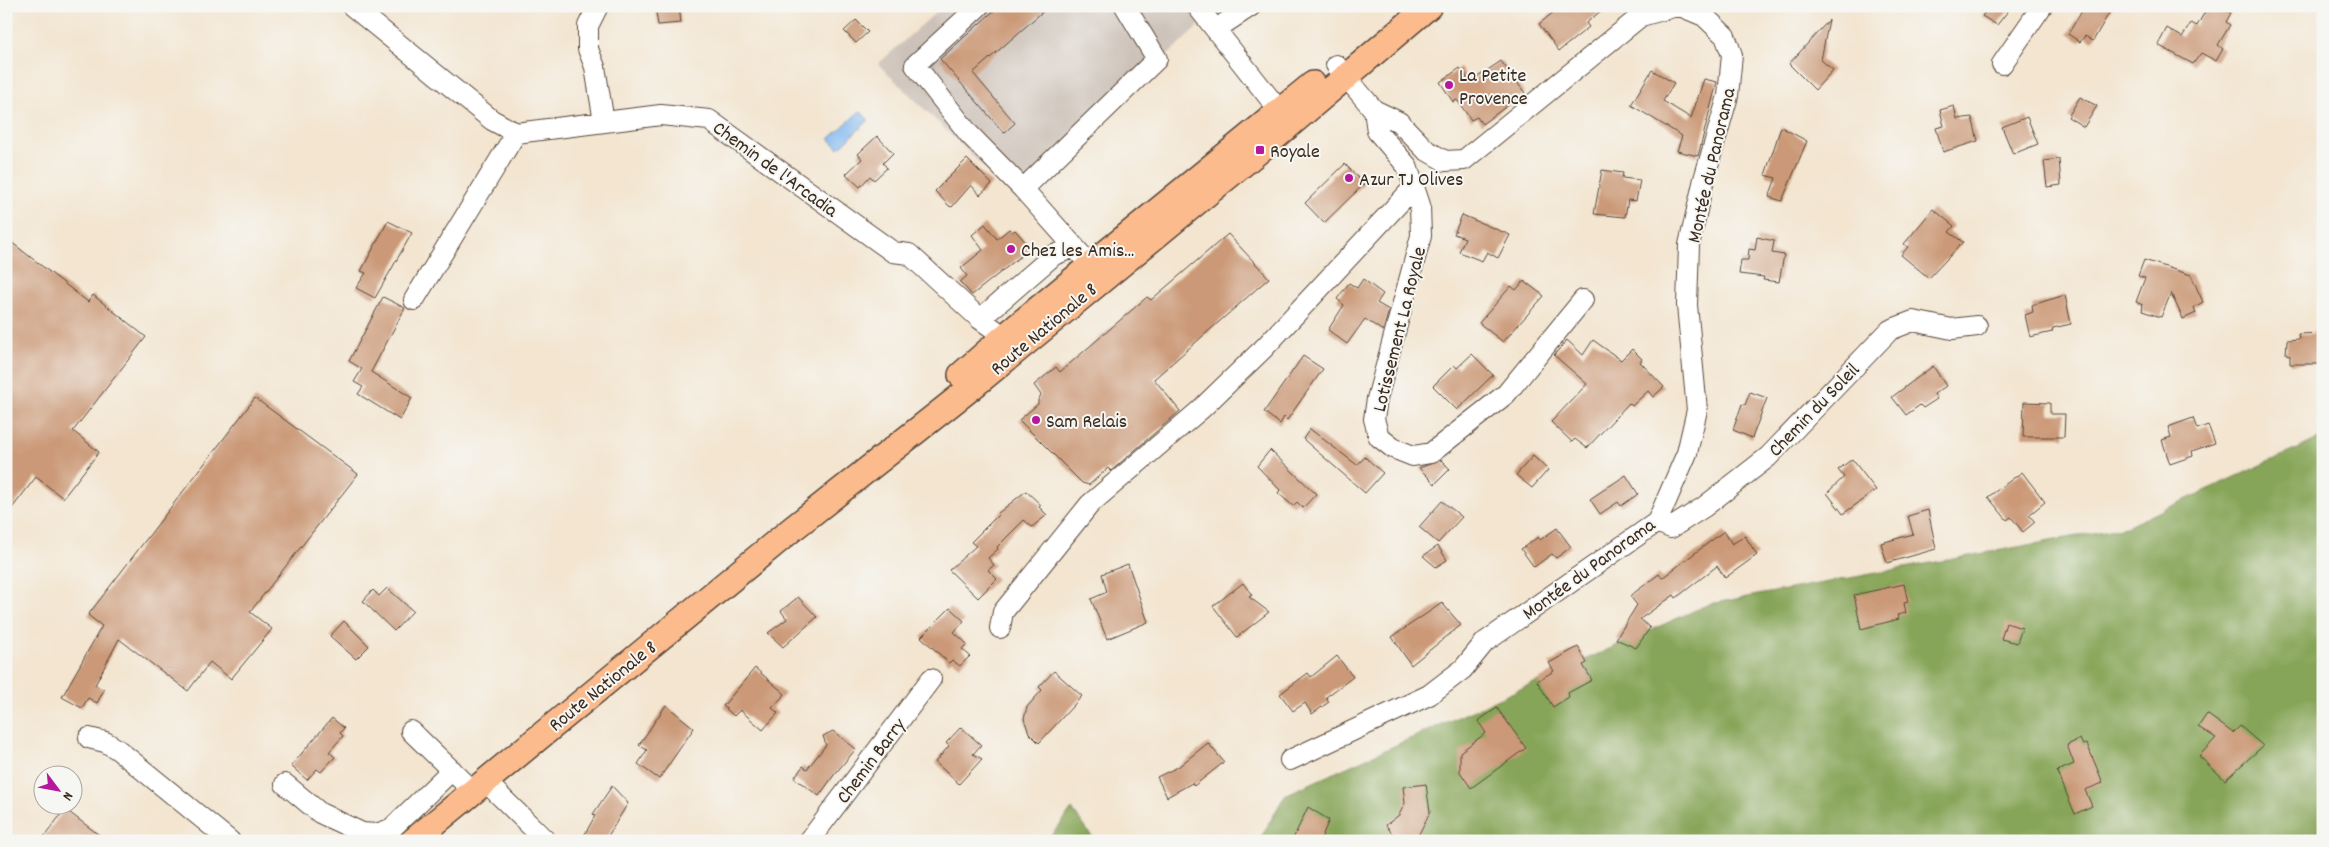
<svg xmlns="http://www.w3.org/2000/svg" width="2329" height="847" viewBox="0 0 2329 847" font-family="Dekko,sans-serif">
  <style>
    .industrial { fill: #cdc2b9 }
    .forest { fill: #87a558; stroke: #61683b }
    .water { fill: #81b7f0; stroke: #5e7087 }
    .building { fill: #cb9977 }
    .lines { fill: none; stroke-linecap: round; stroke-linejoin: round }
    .minor-casing { stroke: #574639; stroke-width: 22 }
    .major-casing { stroke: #574639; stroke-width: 28 }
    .minor { stroke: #fff; stroke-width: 20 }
    .major { stroke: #fbbb8d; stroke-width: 25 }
    .poi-dot { fill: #b5179e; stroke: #f6f6f2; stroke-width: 2 }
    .labels { text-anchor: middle; stroke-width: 4; stroke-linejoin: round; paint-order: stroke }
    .poi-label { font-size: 20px; fill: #3b2a1e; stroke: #f6f6f2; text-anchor: start }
    .street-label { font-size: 20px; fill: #3b2a1e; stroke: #f6f6f2 }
  </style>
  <rect width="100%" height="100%" fill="#f6f6f2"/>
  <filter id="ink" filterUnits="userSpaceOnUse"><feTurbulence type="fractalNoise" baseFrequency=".02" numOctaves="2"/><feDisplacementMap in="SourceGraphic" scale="10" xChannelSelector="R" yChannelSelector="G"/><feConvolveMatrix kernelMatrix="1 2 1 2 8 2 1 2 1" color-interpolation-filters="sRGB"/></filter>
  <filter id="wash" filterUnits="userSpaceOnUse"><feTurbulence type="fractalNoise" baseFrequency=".0096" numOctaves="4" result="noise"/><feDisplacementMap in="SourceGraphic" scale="20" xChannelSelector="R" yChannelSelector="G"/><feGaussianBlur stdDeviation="1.12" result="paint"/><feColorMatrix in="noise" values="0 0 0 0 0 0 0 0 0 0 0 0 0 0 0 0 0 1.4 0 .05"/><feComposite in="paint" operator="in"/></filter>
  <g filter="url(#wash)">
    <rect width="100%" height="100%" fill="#f3e5d0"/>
    <path class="industrial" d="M 943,6 L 1220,6 L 1016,198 L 878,64 Z"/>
    <path class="forest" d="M 2323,437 L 2323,841 L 1259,841 L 1285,795 L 1709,604 L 2126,527 Z
      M 1072,809 L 1095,841 L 1047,841 Z"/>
    <path class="water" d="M 860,111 L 869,120 L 839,148 L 829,139 Z"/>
    <g id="blocks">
      <path class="building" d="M 655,6 L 679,6 L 681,23 L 658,25 Z
        M 999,6 L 1049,6 L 973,73 L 1015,123 L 1004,133 L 940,59 Z
        M 1561,6 L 1607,6 L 1586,23 L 1589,27 L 1559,51 L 1539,24 Z
        M 1990,6 L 2012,6 L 1997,25 L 1982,16 Z
        M 2085,6 L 2113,6 L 2093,41 L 2085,36 L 2080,42 L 2068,34 Z
        M 2208,6 L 2219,6 L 2231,13 L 2226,22 L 2230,25 L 2218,45 L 2223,49 L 2216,61 L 2201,53 L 2193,64 L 2158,45 L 2167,28 L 2182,37 L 2191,23 L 2197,26 Z
        M 856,20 L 868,32 L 856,43 L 844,31 Z
        M 1829,20 L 1821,60 L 1833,70 L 1815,90 L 1789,64 Z
        M 1501,61 L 1525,93 L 1482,124 L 1477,117 L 1471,120 L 1457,100 L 1453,102 L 1440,82 L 1460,68 L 1470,82 Z
        M 1652,70 L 1674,83 L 1663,101 L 1691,118 L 1704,79 L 1717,82 L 1698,156 L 1677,151 L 1682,136 L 1631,105 Z
        M 2080,97 L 2097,106 L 2084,127 L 2068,117 Z
        M 1954,106 L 1957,119 L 1972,117 L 1978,141 L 1943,152 L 1936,128 L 1944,126 L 1940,110 Z
        M 2027,117 L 2038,144 L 2013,154 L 2002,127 Z
        M 1781,127 L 1807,141 L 1782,201 L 1769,197 L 1776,178 L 1765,175 Z
        M 877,136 L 893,153 L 883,163 L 887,168 L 874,180 L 870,176 L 860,187 L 846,174 L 862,159 L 858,154 Z
        M 967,159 L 992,184 L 980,195 L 971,185 L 952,207 L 949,206 L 935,191 Z
        M 2059,159 L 2061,185 L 2047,187 L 2044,161 Z
        M 1345,164 L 1364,184 L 1324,223 L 1305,203 Z
        M 1602,170 L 1623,173 L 1622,178 L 1640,180 L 1636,201 L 1628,200 L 1625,217 L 1594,214 Z
        M 1933,209 L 1954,226 L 1949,232 L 1963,242 L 1929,278 L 1901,255 L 1908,247 L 1904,244 Z
        M 1462,215 L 1510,235 L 1498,258 L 1487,252 L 1482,261 L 1459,252 L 1465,238 L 1454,234 Z
        M 388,221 L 412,233 L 375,298 L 356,288 L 366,273 L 361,271 Z
        M 985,224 L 997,239 L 1009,229 L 1012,232 L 1015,230 L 1031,248 L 972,295 L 960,282 L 967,276 L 961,268 L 983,250 L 972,235 Z
        M 1228,234 L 1269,278 L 1154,379 L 1180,411 L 1111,471 L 1108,468 L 1089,485 L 1082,483 L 1019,420 L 1038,404 L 1038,400 L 1041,395 L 1034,385 L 1056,367 L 1060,372 L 1147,297 L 1151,300 Z
        M 1757,237 L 1774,241 L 1772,253 L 1784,255 L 1779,282 L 1763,280 L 1764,277 L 1739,274 L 1741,260 L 1748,260 L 1749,249 L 1755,250 Z
        M 6,238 L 88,302 L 93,295 L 146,337 L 73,431 L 99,452 L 63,498 L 36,477 L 6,516 Z
        M 2144,260 L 2191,275 L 2203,302 L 2194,307 L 2196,313 L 2183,319 L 2171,293 L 2161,317 L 2142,311 L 2143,305 L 2136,302 L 2145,278 L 2138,276 Z
        M 1363,279 L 1383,294 L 1377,303 L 1389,310 L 1383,331 L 1365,319 L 1347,344 L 1328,330 L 1344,305 L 1337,299 L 1349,283 L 1357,288 Z
        M 1524,281 L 1544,296 L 1503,342 L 1479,323 L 1511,286 L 1516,290 Z
        M 2065,295 L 2071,324 L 2053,328 L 2052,332 L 2030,337 L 2025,315 L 2033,312 L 2032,305 Z
        M 383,297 L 405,308 L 371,372 L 412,398 L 400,420 L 358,394 L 363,387 L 354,382 L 362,369 L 349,361 Z
        M 2323,333 L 2323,364 L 2290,364 L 2290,355 L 2286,354 L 2287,340 L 2299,339 L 2298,334 Z
        M 1567,340 L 1583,355 L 1593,340 L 1621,360 L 1632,349 L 1642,359 L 1640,362 L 1664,387 L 1653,397 L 1648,391 L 1632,406 L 1629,403 L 1587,448 L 1575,439 L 1572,442 L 1551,422 L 1587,384 L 1554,355 Z
        M 1472,354 L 1493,375 L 1457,410 L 1433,386 L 1454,365 L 1457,368 Z
        M 1303,356 L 1323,369 L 1287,420 L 1284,417 L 1280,424 L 1264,412 Z
        M 1933,366 L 1946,386 L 1934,394 L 1937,399 L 1923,408 L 1920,405 L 1906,415 L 1892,397 Z
        M 1750,392 L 1767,398 L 1752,438 L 1733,430 L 1742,404 L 1745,405 Z
        M 255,398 L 358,474 L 250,612 L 272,629 L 231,679 L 210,662 L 188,691 L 119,639 L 95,685 L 104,690 L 97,703 L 88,698 L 82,708 L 62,697 L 102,626 L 88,615 Z
        M 2024,402 L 2050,403 L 2050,414 L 2065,414 L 2064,437 L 2023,437 Z
        M 2193,418 L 2197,429 L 2208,425 L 2215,443 L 2192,451 L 2193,456 L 2170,464 L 2162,440 L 2171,437 L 2168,427 Z
        M 1310,429 L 1357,465 L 1365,457 L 1383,473 L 1365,493 L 1303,439 Z
        M 1270,450 L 1316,494 L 1303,508 L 1297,502 L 1293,506 L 1278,493 L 1280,490 L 1257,466 Z
        M 1533,456 L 1548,470 L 1532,488 L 1516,475 Z
        M 1852,459 L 1876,490 L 1843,514 L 1827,493 L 1844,477 L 1838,470 Z
        M 1441,460 L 1450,469 L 1435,484 L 1419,468 Z
        M 2022,472 L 2045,502 L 2029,515 L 2035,522 L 2023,532 L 2011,517 L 2007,520 L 1988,497 Z
        M 1626,475 L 1638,494 L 1621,506 L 1618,502 L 1600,514 L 1590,499 Z
        M 1026,491 L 1041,505 L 1039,507 L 1047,515 L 1032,527 L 1024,520 L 997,547 L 998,549 L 988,558 L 994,565 L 988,570 L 997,579 L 978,598 L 949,570 L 976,546 L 971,542 L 998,515 L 997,514 Z
        M 1442,501 L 1462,517 L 1438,543 L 1419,527 Z
        M 1928,510 L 1936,549 L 1887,563 L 1881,543 L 1913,534 L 1908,516 Z
        M 1557,528 L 1571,547 L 1556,558 L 1552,554 L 1534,567 L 1521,549 L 1538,537 L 1540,540 Z
        M 1724,531 L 1732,544 L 1745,536 L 1757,555 L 1725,578 L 1717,566 L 1676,598 L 1674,595 L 1640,619 L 1650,628 L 1636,648 L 1616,639 L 1637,605 L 1630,596 L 1659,574 L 1662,578 Z
        M 1438,546 L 1447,560 L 1436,567 L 1423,556 Z
        M 1128,564 L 1148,622 L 1107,639 L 1091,599 L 1107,592 L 1102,574 Z
        M 1243,583 L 1252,595 L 1249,597 L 1269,612 L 1237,637 L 1213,606 Z
        M 1904,584 L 1908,602 L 1904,603 L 1906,613 L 1897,615 L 1899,619 L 1861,629 L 1854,595 Z
        M 387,588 L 413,611 L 394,631 L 363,601 L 373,590 L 379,596 Z
        M 798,597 L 817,617 L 783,647 L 768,633 L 787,619 L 781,611 Z
        M 1442,603 L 1461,625 L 1411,665 L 1392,637 Z
        M 950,608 L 964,621 L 954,632 L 967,644 L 962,649 L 970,656 L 960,666 L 952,660 L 949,663 L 921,637 Z
        M 344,621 L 369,646 L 356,659 L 330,636 Z
        M 2006,623 L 2022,628 L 2017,643 L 2001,639 Z
        M 1578,647 L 1587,663 L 1583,665 L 1592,680 L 1568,693 L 1569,697 L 1553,707 L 1537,681 L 1554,671 L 1549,663 Z
        M 1337,656 L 1353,677 L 1326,697 L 1329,702 L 1312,714 L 1305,703 L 1293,711 L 1280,694 L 1308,673 L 1311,677 Z
        M 755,668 L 785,694 L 772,708 L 778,713 L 763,730 L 740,710 L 734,716 L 723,706 Z
        M 1054,671 L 1082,696 L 1039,743 L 1029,733 L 1024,719 L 1027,707 L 1042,690 L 1039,687 Z
        M 666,705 L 694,728 L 659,779 L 638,764 L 647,750 L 639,745 Z
        M 1497,708 L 1526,748 L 1471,788 L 1460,772 L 1460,752 L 1486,733 L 1478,721 Z
        M 2207,714 L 2233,733 L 2240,726 L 2263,746 L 2225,780 L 2199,756 L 2216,738 L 2198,727 Z
        M 332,718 L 344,728 L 340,733 L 343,736 L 329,752 L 335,757 L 321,772 L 317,769 L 307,780 L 291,766 Z
        M 961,727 L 981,745 L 973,754 L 982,759 L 959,784 L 935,762 L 949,746 L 946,743 Z
        M 833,731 L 856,749 L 834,775 L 819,796 L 794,778 L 803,766 L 807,769 L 826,745 L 823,736 Z
        M 2080,739 L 2083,745 L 2087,744 L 2103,783 L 2085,790 L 2092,806 L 2075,814 L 2057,771 L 2074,764 L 2067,745 Z
        M 1208,743 L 1224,762 L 1194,786 L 1192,783 L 1167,797 L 1157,777 L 1178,767 Z
        M 1426,784 L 1430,812 L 1419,834 L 1409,841 L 1397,841 L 1386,825 L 1399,815 L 1405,803 L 1403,787 Z
        M 612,786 L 628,803 L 605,841 L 581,841 L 595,816 L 593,814 Z
        M 1308,807 L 1329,820 L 1320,841 L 1292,841 Z
        M 65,809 L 107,841 L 41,841 Z"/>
    </g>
  </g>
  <g filter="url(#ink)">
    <use href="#blocks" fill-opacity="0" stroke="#574639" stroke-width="1"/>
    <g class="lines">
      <g class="minor-casing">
        <path id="minor" d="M 352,6 L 492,120 L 516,133 L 661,115 L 709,120 L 893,252 L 909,254 L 980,319 L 998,332 L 1012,348
          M 598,6 L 588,26 L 588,49 L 595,67 L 604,122
          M 979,6 L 915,65 L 969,134 L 1023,189
          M 1197,6 L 1289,123
          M 1216,29 L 1251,6
          M 2002,64 L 2042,6
          M 1336,65 L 1374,110 L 1399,122 L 1426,150 L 1445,161 L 1464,160 L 1641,16 L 1677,6
          M 1374,110 L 1377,131 L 1407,166 L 1420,205 L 1421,236 L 1377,399 L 1374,419 L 1379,437 L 1393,448 L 1413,456 L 1431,453 L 1506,394 L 1583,300
          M 1100,276 L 1023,189 L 1157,59 L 1125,6
          M 414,300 L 516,133
          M 980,319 L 1054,255 L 1075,247
          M 1657,522 L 1671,528 L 1704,507 L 1768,457 L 1890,330 L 1913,321 L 1952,329 L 1977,326
          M 1000,628 L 1003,612 L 1090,504 L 1200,410 L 1264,348 L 1414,187
          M 411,731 L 473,791
          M 89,738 L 105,742 L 117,749 L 230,841
          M 1290,760 L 1429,695 L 1463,669 L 1485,642 L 1657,522 L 1687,453 L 1697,410 L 1687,305 L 1689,245 L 1704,179 L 1728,96 L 1732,55 L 1725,36 L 1704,16 L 1680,6
          M 485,781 L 546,841
          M 285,784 L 320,813 L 362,833 L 376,834 L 391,829 L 452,770
          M 809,841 L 931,679"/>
      </g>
      <g class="major-casing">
        <path id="major" d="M 961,375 L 1003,338 L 1091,265 L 1313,84
          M 413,841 L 791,530 L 972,387 L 1260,150 L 1429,6"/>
      </g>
      <use href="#minor" class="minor"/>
      <use href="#major" class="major"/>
    </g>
  </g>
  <g class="poi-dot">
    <circle cx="1449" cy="85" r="5"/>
    <rect x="1255" y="145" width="10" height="10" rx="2.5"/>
    <circle cx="1349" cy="178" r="5"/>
    <circle cx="1011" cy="249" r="5"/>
    <circle cx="1036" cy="420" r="5"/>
  </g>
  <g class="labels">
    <g class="poi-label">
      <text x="1459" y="81">La Petite<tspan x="1459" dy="23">Provence</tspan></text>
      <text x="1270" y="157">Royale</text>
      <text x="1359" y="185">Azur TJ Olives</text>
      <text x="1021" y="256">Chez les Amis...</text>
      <text x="1046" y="427">Sam Relais</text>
    </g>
    <g class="street-label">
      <text transform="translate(1710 165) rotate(-77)" y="7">Montée du Panorama</text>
      <text transform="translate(776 168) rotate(36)" y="7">Chemin de l'Arcadia</text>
      <text transform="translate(1043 328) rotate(-40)" y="7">Route Nationale 8</text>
      <text transform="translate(1398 329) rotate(-76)" y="7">Lotissement La Royale</text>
      <text transform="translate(1813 409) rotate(-46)" y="7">Chemin du Soleil</text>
      <text transform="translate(1588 568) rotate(-36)" y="7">Montée du Panorama</text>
      <text transform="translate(602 685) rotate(-39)" y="7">Route Nationale 8</text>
      <text transform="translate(870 760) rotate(-53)" y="7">Chemin Barry</text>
    </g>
  </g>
  <rect width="2329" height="847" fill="none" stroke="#f6f6f2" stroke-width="25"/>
  <g transform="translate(58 790) rotate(122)"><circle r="24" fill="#f6f6f2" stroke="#aba49d"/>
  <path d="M0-4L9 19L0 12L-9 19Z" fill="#b5179e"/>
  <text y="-8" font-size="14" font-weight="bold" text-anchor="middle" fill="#3b2a1e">N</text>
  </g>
</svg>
